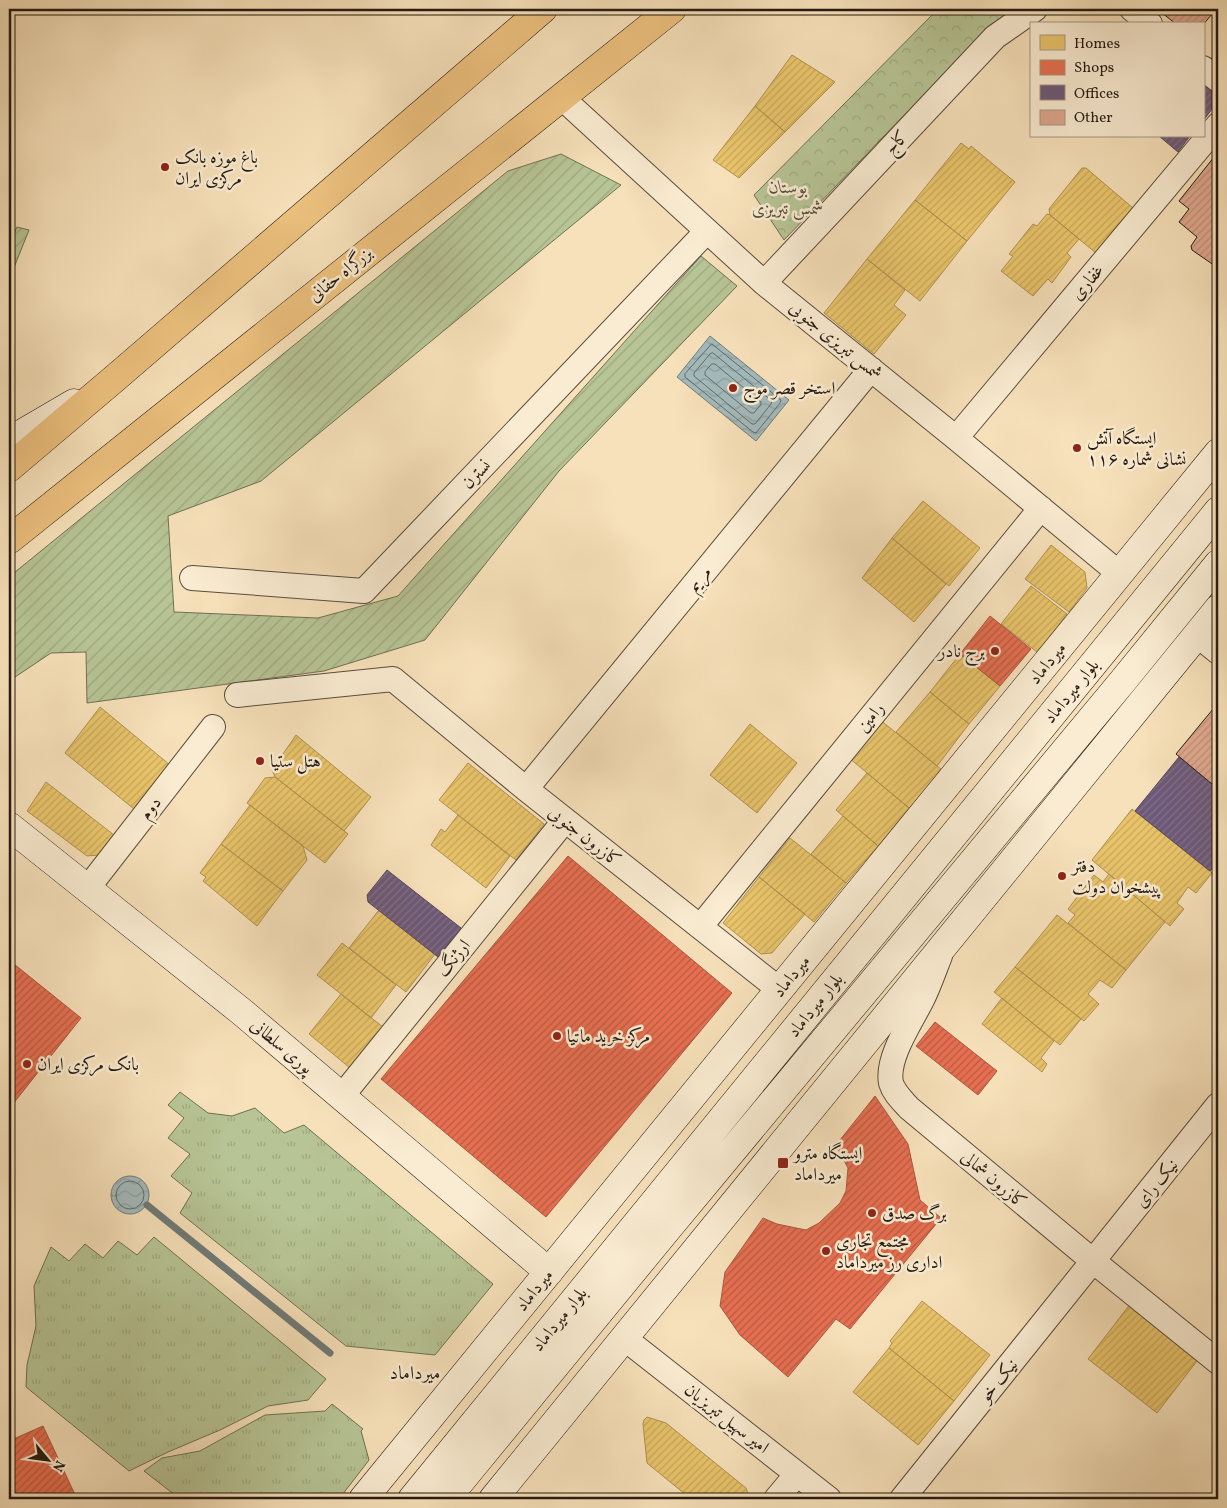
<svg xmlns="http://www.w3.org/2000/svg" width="1227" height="1508" viewBox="0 0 1227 1508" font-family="Vollkorn,Amiri,serif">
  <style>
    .grass { fill: url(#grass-tufts); stroke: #6e7054 }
    .park { fill: url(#park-crowns); stroke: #6e7054 }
    .garden { fill: url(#garden-furrows); stroke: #6e7054 }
    .water { fill: url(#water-waves); stroke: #707a78 }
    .homes { fill: url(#homes-hatch); stroke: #ae9150 }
    .shops { fill: url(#shops-hatch); stroke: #ac563e }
    .offices { fill: url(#offices-hatch); stroke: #57465b }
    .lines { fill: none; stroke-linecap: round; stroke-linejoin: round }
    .shore { stroke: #646a68; stroke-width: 1 }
    .stream { stroke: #707a78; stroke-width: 7 }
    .building { fill: url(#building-hatch); stroke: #241b13 }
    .street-casing { stroke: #594c3d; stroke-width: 26 }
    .secondary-casing { stroke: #241b13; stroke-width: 29 }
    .highway-casing { stroke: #241b13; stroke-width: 29 }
    .street { stroke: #faecd2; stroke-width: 24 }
    .secondary { stroke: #faecd2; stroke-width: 28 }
    .highway { stroke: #ecc07d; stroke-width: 28 }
    .poi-dot { fill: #8f2418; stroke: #faecd2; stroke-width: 2 }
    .labels { text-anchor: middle; stroke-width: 5; stroke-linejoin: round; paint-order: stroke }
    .street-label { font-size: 18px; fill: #241b13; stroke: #faecd2 }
    .poi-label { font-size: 18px; fill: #241b13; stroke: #faecd2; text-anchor: start }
    .park-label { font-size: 18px; font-style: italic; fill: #504e3a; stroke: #faecd2 }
    .neighbourhood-label { font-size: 19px; fill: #241b13; stroke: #faecd2 }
  </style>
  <defs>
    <pattern id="grass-tufts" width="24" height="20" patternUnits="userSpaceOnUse" patternTransform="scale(1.25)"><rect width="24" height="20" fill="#b7c495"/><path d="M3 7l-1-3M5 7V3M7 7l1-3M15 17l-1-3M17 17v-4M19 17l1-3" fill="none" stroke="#9da880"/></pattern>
    <pattern id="park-crowns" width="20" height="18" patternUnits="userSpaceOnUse" patternTransform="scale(1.25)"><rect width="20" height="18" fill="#b7c495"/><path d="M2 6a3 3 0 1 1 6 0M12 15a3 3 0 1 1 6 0" fill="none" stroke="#9da880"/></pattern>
    <pattern id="garden-furrows" width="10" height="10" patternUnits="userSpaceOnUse" patternTransform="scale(1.25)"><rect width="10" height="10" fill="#b7c495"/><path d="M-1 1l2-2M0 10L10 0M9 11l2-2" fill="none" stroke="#9da880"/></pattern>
    <pattern id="water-waves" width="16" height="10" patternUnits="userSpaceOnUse" patternTransform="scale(1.25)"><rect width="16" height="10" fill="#a3babc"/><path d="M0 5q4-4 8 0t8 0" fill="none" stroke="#8c9fa1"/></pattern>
    <pattern id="homes-hatch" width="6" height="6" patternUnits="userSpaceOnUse" patternTransform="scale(1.25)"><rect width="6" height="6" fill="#e9c46a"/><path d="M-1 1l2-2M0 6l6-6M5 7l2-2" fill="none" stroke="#c8a85b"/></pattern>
    <pattern id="shops-hatch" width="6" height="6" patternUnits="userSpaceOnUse" patternTransform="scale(1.25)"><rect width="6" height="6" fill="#e76f51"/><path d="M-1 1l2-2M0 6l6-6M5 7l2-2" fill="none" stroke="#bb5a42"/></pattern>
    <pattern id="offices-hatch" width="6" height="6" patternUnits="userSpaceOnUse" patternTransform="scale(1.25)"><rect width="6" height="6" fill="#6d597a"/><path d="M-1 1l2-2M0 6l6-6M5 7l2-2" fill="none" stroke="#81728a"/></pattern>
    <pattern id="building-hatch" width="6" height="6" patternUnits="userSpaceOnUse" patternTransform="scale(1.25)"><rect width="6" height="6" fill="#dea78d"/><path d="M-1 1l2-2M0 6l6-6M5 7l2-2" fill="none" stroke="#be8f79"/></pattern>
  </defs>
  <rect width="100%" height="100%" fill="#f7e1ba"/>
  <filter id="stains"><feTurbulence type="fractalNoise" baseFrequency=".004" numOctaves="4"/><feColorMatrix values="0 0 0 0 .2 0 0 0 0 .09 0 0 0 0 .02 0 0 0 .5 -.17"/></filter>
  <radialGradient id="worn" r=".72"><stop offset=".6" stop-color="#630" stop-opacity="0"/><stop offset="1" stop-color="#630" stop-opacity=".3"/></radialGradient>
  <path class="grass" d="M 180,1092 L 208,1113 L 232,1116 L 255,1108 L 284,1133 L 304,1125 L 493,1284 L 435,1355 L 346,1346 L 180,1213 L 192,1193 L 171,1176 L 190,1154 L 168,1138 L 184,1118 L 168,1105 Z
    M 154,1237 L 326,1379 L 308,1400 L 268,1406 L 220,1430 L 168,1452 L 129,1471 L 26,1387 L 27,1365 L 36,1326 L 34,1286 L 51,1247 L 69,1261 L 85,1244 L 103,1258 L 118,1241 L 137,1255 Z
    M 332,1404 L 363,1429 L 361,1431 L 369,1460 L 339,1499 L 180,1499 L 144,1471 L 162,1458 L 200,1451 L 265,1415 L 325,1411 Z"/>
  <path class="park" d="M 938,9 L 1017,9 L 985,31 L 784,240 L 754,195 Z"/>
  <path class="garden" d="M 561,154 L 621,185 L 261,481 L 168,516 L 174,612 L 318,618 L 398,596 L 701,256 L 737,286 L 559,471 L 425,640 L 324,671 L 87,703 L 86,652 L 51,653 L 9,681 L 9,577 L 508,171 Z
    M 17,227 L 29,230 L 9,280 L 9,244 Z"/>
  <path class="water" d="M 710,336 L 789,400 L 756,441 L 677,377 Z
    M111 1195a19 19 0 1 1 38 0a19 19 0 1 1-38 0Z"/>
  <path class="homes" d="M 792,55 L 835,82 L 785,132 L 755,106 Z
    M 755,106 L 785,132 L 739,178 L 713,160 Z
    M 961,143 L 969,149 L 971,146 L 1015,182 L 967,241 L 915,200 Z
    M 1082,168 L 1086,168 L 1133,208 L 1096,253 L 1050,215 L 1049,209 Z
    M 915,200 L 967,241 L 920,301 L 867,259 Z
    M 1047,214 L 1050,215 L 1079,239 L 1067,253 L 1071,257 L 1052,283 L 1048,279 L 1033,296 L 1001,271 L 1013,256 L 1009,254 L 1033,224 L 1037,226 Z
    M 867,259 L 905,290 L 894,305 L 906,315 L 874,354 L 824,313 Z
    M 923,501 L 980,548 L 949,586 L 892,538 Z
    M 892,538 L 946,584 L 914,622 L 862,578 Z
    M 1051,545 L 1085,572 L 1087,588 L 1069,612 L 1025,579 Z
    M 1031,586 L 1067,614 L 1037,652 L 1001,624 Z
    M 960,654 L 1000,686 L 969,724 L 930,692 Z
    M 930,692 L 969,724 L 937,766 L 896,732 Z
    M 100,707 L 170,765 L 134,809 L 65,753 Z
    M 879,719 L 947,774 L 915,813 L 848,757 Z
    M 750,724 L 797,763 L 757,813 L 710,775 Z
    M 296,735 L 371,797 L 344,831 L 275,777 L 272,770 Z
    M 468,763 L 544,824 L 516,860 L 439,800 Z
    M 867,773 L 909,808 L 878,846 L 836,810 Z
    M 275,777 L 348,834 L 325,863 L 247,803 L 265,778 Z
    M 46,782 L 114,835 L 99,855 L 87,856 L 27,811 Z
    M 250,805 L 303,846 L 307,860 L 283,891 L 221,844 Z
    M 1132,809 L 1212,873 L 1196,893 L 1188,887 L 1177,903 L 1184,909 L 1170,926 L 1092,860 Z
    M 458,815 L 510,856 L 486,888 L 431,845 L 441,829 L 445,832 Z
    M 843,816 L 878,846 L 846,883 L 811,854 Z
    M 790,838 L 846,883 L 814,922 L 759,877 Z
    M 221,844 L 283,891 L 257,926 L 203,881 L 206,877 L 200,873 Z
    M 1109,874 L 1165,922 L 1126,970 L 1068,923 L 1075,915 L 1068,909 L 1094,875 L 1103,882 Z
    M 759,877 L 805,914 L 772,953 L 761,954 L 723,923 Z
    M 379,910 L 435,954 L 406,992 L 349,948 Z
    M 1057,915 L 1126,970 L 1112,988 L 1100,980 L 1088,994 L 1099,1004 L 1084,1021 L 1015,967 Z
    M 342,943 L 396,985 L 371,1018 L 317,975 Z
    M 1015,967 L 1081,1019 L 1060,1045 L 994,992 Z
    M 341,994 L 383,1027 L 350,1068 L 309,1034 Z
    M 1002,998 L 1054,1041 L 1041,1058 L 1047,1064 L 1042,1072 L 982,1024 Z
    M 922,1301 L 990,1355 L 954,1401 L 889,1348 L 892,1343 L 890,1341 Z
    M 1131,1303 L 1200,1357 L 1157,1413 L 1088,1359 Z
    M 889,1348 L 954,1401 L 918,1445 L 853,1392 Z
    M 647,1417 L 666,1423 L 746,1488 L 750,1499 L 691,1499 L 647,1463 L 643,1424 L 644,1420 Z"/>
  <path class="shops" d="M 990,616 L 1031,649 L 1000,686 L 960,654 Z
    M 568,856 L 732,993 L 546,1217 L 381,1079 Z
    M 9,960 L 81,1018 L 9,1109 Z
    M 935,1022 L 997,1071 L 978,1095 L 916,1046 Z
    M 875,1096 L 908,1144 L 920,1200 L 941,1218 L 850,1329 L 836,1319 L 788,1377 L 740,1335 L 720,1306 L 725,1272 L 763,1218 L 777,1224 L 806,1230 L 819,1223 L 840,1203 L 846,1191 L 848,1168 L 836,1145 Z
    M 43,1426 L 77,1499 L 9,1499 L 9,1441 Z"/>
  <path class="offices" d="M 1203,82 L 1212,89 L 1212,109 L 1203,121 Z
    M 1159,136 L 1190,136 L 1178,152 Z
    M 1179,757 L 1218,789 L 1218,861 L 1210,871 L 1135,811 Z
    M 387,870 L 461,928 L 438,957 L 368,902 L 367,895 Z"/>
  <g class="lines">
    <path class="shore" d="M 712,344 L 781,400 L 780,403 L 756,433 L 753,432 L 685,377 L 685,374 Z
      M 713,353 L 772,401 L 771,404 L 755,424 L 752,424 L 694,376 L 694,373 L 710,354 Z
      M 712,364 L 715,364 L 761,402 L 761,404 L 754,413 L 751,413 L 705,375 L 705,372 Z
      M116 1195a14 14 0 1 1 28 0a14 14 0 1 1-28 0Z"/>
    <path class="stream" d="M 147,1205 L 330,1353"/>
  </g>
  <path class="building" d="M 1157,9 L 1216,9 L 1203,25 L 1176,24 Z
    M 1218,152 L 1218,268 L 1192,250 L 1191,246 L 1197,237 L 1179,222 L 1189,209 L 1179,201 Z
    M 1218,703 L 1218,789 L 1176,754 Z"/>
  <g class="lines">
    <g class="street-casing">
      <path id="street" d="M 1132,9 L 1150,24
        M 1203,68 L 1218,80
        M 561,97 L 764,283 L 956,438 L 1120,574
        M 764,283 L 995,37 L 1035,9
        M 956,438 L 1218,125
        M 192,578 L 364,591 L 707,231
        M 1197,635 L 1218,652
        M 237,695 L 393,679 L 526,789 L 780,990
        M 526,789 L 871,369
        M 87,889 L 213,727
        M 700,927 L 1041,508
        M 940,956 C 934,971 929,986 922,1000 C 911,1022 886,1058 891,1083 C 894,1093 902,1100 909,1108 L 1093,1261 L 1218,1362
        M 342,1096 L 565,820
        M 624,1338 L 829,1499
        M 776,1499 L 797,1474
        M 902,1499 L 1218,1105"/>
    </g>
    <g class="secondary-casing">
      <path id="secondary" d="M 9,441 L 74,403
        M 9,826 L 242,1012 L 549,1272
        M 363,1499 L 1218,453
        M 412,1499 L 1218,511
        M 446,1499 L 669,1227 L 1122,682 L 1218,564
        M 493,1499 L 1218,609"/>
    </g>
    <g class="highway-casing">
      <path id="highway" d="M 9,468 L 114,379 L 543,9
        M 9,540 L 672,9"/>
    </g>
    <use href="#street" class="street"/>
    <use href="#secondary" class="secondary"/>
    <use href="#highway" class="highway"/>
  </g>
  <g class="poi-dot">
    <circle cx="165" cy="167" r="5"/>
    <circle cx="733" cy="388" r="5"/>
    <circle cx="1077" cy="448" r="5"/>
    <circle cx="995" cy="651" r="5"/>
    <circle cx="260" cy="761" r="5"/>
    <circle cx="1062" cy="876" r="5"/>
    <circle cx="557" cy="1036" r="5"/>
    <circle cx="27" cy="1064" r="5"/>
    <rect x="777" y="1157" width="12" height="12" rx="2.5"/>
    <circle cx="872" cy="1213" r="5"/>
    <circle cx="826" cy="1251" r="5"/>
  </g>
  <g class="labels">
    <g class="street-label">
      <text transform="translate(896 142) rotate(-47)" y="6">کاج</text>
      <text transform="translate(340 274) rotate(-39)" y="6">بزرگراه حقانی</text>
      <text transform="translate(1087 282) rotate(-50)" y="6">غفارى</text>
      <text transform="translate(836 340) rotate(39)" y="6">شمس تبریزی جنوبی</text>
      <text transform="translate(476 474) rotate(-46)" y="6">نسترن</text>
      <text transform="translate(699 579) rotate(-51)" y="6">مریم</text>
      <text transform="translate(1047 663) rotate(-51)" y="6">میرداماد</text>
      <text transform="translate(1071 691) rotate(-51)" y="6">بلوار میرداماد</text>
      <text transform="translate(870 717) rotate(-51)" y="6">رامین</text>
      <text transform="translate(150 808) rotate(-52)" y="6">دوم</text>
      <text transform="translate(585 836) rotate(38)" y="6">کازرون جنوبی</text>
      <text transform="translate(453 958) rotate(-51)" y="6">ارژنگ</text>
      <text transform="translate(791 976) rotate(-51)" y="6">میرداماد</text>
      <text transform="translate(815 1005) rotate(-51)" y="6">بلوار میرداماد</text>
      <text transform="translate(282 1046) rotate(40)" y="6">پوری سلطانی</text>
      <text transform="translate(994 1179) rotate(40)" y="6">کازرون شمالی</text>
      <text transform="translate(1156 1183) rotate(-51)" y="6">نیک رای</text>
      <text transform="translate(534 1290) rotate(-51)" y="6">میرداماد</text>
      <text transform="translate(559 1319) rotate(-51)" y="6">بلوار میرداماد</text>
      <text transform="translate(998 1380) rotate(-51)" y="6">نیک خو</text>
      <text transform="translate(727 1418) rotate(38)" y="6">امیر سهیل تبریزیان</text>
    </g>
    <g class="poi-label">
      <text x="175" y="163">باغ موزه بانک<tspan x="175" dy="21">مرکزی ایران</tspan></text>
      <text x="743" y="394">استخر قصر موج</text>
      <text x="1087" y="444">ایستگاه آتش<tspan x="1087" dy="21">نشانی شماره ۱۱۶</tspan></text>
      <text x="985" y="657" text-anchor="end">برج نادر</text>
      <text x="270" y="767">هتل ستیا</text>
      <text x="1072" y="872">دفتر<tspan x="1072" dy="21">پیشخوان دولت</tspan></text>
      <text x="567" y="1042">مرکز خرید ماتیا</text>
      <text x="37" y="1070">بانک مرکزی ایران</text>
      <text x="794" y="1159">ایستگاه مترو<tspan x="794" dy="21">میرداماد</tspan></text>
      <text x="882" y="1219">برگ صدق</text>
      <text x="836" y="1247">مجتمع تجاری<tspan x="836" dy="21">اداری رز میرداماد</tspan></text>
    </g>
    <g class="park-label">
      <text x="788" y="193">بوستان<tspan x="788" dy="21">شمس تبریزی</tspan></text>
    </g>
    <g class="neighbourhood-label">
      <text x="415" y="1379">میرداماد</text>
    </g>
  </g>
  <rect width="1227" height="1508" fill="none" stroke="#f7e1ba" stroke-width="30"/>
  <rect x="10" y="10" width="1207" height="1488" fill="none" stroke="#241b13" stroke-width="2.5"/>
  <rect x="15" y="15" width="1197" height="1478" fill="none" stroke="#241b13"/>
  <rect x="1030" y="22" width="175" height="115" fill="#faecd2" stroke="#a49886"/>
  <rect x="1040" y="35" width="25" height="15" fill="#e9c46a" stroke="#a49886"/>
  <text x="1074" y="48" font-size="15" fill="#241b13">Homes</text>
  <rect x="1040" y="60" width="25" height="15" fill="#e76f51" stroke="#a49886"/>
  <text x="1074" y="72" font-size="15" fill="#241b13">Shops</text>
  <rect x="1040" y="85" width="25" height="15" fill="#6d597a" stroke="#a49886"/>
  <text x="1074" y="98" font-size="15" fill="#241b13">Offices</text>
  <rect x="1040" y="110" width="25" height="15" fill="#dea78d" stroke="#a49886"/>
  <text x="1074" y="122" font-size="15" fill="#241b13">Other</text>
  <g transform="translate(48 1460) rotate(119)" stroke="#faecd2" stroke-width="4" paint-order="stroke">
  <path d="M0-4L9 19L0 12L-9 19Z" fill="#241b13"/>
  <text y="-8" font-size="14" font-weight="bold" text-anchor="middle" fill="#241b13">N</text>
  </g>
  <rect width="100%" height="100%" filter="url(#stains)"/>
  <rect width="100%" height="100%" fill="url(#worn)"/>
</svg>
